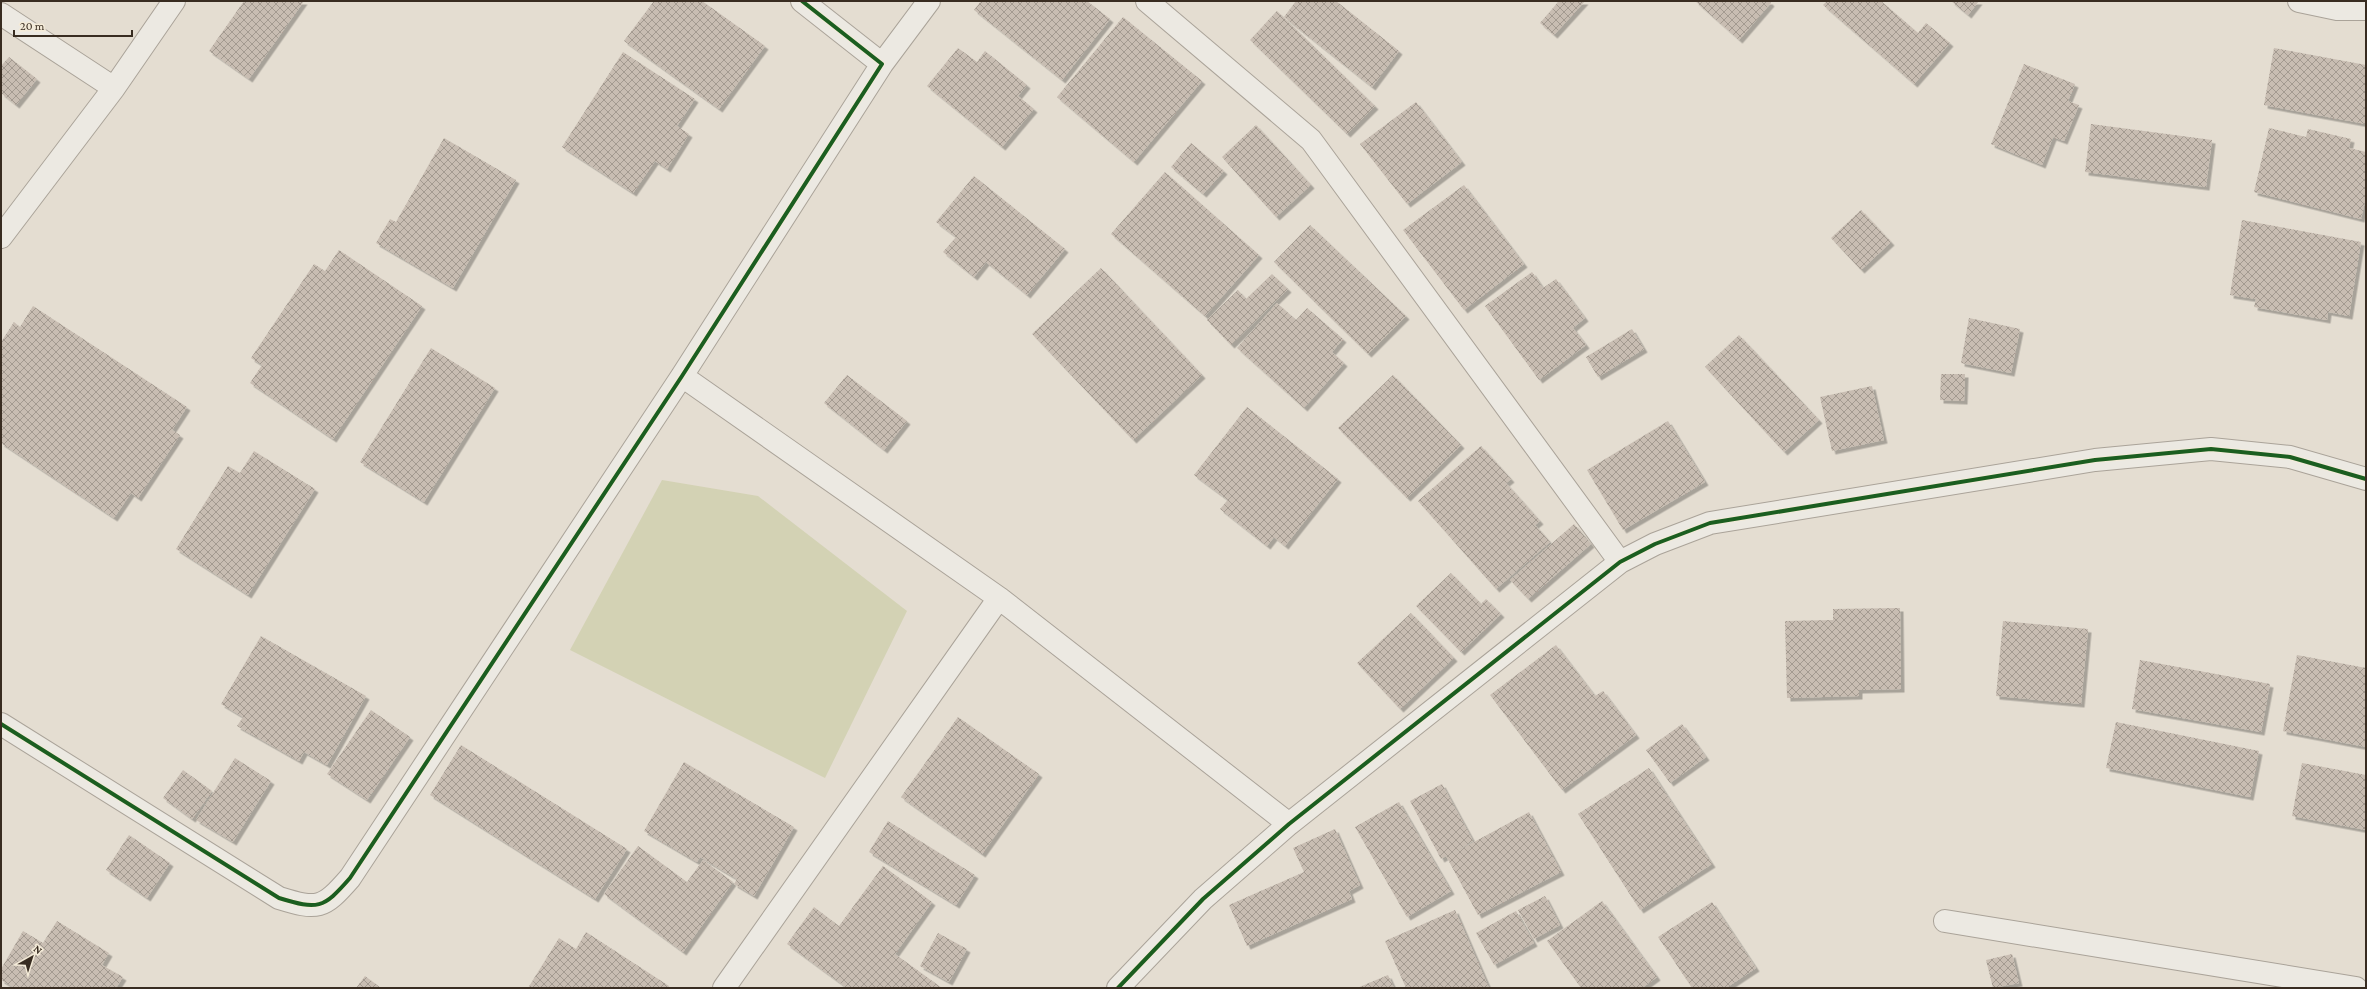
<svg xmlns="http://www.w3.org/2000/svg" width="2367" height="989" viewBox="0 0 2367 989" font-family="'Crimson Pro',serif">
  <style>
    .pitch { fill: #d3d2b4 }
    .building { fill: url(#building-cross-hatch); filter: url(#shadow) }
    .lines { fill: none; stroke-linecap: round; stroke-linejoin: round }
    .street-casing { stroke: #aaa399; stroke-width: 24 }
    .street { stroke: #ece9e2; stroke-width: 22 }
    .cycleway-casing { stroke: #f4ebd8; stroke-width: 6 }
    .cycleway { stroke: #1b5e20; stroke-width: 4 }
  </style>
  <defs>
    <pattern id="building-cross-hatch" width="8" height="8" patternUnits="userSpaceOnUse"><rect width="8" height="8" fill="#c8bdb2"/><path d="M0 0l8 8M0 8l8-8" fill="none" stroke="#a39a90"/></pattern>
    <filter id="shadow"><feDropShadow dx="3.5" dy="3.5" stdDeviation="0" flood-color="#0004"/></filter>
  </defs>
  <rect width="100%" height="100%" fill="#e4ddd1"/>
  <path class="pitch" d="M 662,480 L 758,496 L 907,611 L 825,778 L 570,650 Z"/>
  <path class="building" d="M 244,1 L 304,1 L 249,79 L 209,51 Z
    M 654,1 L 702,1 L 765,46 L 719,109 L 624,41 Z
    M 981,1 L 1087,1 L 1110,19 L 1062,80 L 974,10 Z
    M 1296,1 L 1336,1 L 1399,51 L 1372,87 L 1284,17 Z
    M 1559,1 L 1585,1 L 1554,35 L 1540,23 Z
    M 1695,1 L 1769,1 L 1771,3 L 1739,40 Z
    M 1827,1 L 1881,1 L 1918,33 L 1926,23 L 1950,43 L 1914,84 L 1823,5 Z
    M 1951,1 L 1979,1 L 1968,15 Z
    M 1277,11 L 1375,106 L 1347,134 L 1250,40 Z
    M 1123,17 L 1202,81 L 1134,162 L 1057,97 Z
    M 958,48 L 977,62 L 985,51 L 1027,85 L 1018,96 L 1034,109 L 1002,147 L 927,86 Z
    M 2274,48 L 2366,65 L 2366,124 L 2264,105 Z
    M 623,52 L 695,99 L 677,126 L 689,134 L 667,169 L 655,161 L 633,193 L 562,147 Z
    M 9,57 L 37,79 L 16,105 L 1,93 L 1,66 Z
    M 2024,64 L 2075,84 L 2068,101 L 2079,105 L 2064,141 L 2053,137 L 2042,165 L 1991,144 Z
    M 1416,102 L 1462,162 L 1407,204 L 1360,144 Z
    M 2091,124 L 2212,140 L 2206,187 L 2085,172 Z
    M 1256,125 L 1311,185 L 1276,217 L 1222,157 Z
    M 2269,128 L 2306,137 L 2308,129 L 2351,139 L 2349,148 L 2366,152 L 2366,197 L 2361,219 L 2254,192 Z
    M 444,138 L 516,180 L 453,288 L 376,243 L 390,219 L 396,222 Z
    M 1191,143 L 1224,171 L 1203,194 L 1171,167 Z
    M 1165,172 L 1259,255 L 1205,316 L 1111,234 Z
    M 974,176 L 1065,249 L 1027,295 L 986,262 L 974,277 L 943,252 L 956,237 L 936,222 Z
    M 1464,185 L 1524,264 L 1464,310 L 1403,230 Z
    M 1861,210 L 1891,242 L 1861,270 L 1831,238 Z
    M 2242,220 L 2361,242 L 2349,316 L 2328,312 L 2327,320 L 2254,307 L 2256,299 L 2230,295 Z
    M 1310,225 L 1406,316 L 1368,354 L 1274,262 Z
    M 339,250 L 422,306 L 333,439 L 250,383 L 262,365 L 251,358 L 314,264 L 325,271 Z
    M 1101,268 L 1202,375 L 1133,440 L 1032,334 Z
    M 1532,272 L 1543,288 L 1556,279 L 1585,318 L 1573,328 L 1586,345 L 1539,380 L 1485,306 Z
    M 1272,274 L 1288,289 L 1231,345 L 1207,320 L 1238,290 L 1246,299 Z
    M 1277,303 L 1296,320 L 1307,308 L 1343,339 L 1332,352 L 1344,363 L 1304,408 L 1237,348 Z
    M 33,306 L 187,407 L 172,430 L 180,435 L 138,498 L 131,493 L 114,518 L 1,443 L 1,342 L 14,322 L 20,327 Z
    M 1969,318 L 2020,329 L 2011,373 L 1961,363 Z
    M 1632,329 L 1644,349 L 1598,377 L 1586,357 Z
    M 1739,335 L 1819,420 L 1784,452 L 1705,367 Z
    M 431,348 L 495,388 L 424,502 L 360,462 Z
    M 1941,374 L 1965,374 L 1964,401 L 1940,400 Z
    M 847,375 L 907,421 L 884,450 L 824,403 Z
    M 1393,375 L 1461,445 L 1407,498 L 1338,428 Z
    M 1872,386 L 1884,440 L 1832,451 L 1820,397 Z
    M 1247,407 L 1338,479 L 1285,546 L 1274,537 L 1267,546 L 1220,509 L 1228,500 L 1194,475 Z
    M 1668,421 L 1705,482 L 1623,530 L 1587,470 Z
    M 1481,446 L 1511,479 L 1506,483 L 1540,521 L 1535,525 L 1550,542 L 1496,589 L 1418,501 Z
    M 254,451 L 315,489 L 248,595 L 176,549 L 228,466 L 240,473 Z
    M 1574,524 L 1591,544 L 1528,599 L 1510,580 Z
    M 1451,573 L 1481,604 L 1486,599 L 1501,614 L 1461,652 L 1416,606 Z
    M 1900,608 L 1901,689 L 1859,690 L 1859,696 L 1787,698 L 1785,621 L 1833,620 L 1833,609 Z
    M 1411,613 L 1454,658 L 1400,709 L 1357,663 Z
    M 2003,621 L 2088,629 L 2081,704 L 1996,696 Z
    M 261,636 L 366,696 L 327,765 L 304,752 L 299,761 L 237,726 L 243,717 L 221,704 Z
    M 1556,645 L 1595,696 L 1603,691 L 1636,735 L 1562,790 L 1490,695 Z
    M 2297,655 L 2366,668 L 2366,747 L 2283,731 Z
    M 2140,660 L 2270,684 L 2261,732 L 2132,709 Z
    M 371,710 L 410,737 L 367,800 L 327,774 Z
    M 958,717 L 1039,774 L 982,854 L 901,797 Z
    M 2116,722 L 2259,751 L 2250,797 L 2106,768 Z
    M 1682,724 L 1706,757 L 1670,783 L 1646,750 Z
    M 461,745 L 627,849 L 595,899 L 430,795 Z
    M 235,758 L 271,781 L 233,842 L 196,820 Z
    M 684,762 L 794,827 L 754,896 L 734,884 L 737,879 L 700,857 L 697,862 L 644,831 Z
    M 2302,763 L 2366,775 L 2366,830 L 2292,816 Z
    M 1649,768 L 1712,864 L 1640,910 L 1578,814 Z
    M 183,770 L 212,791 L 192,819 L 163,798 Z
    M 1442,784 L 1473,841 L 1450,855 L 1529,812 L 1561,872 L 1478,915 L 1446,856 L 1441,859 L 1410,801 Z
    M 1399,802 L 1451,891 L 1407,917 L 1355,827 Z
    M 888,821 L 975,875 L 956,905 L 869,852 Z
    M 1335,829 L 1360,885 L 1349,891 L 1352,899 L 1247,946 L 1229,905 L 1304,872 L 1293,848 Z
    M 129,835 L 170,863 L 147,898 L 106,870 Z
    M 638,846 L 687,882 L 703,860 L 733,882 L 683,952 L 604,894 Z
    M 883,866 L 932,902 L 895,954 L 942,988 L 847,988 L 787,944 L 814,907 L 839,926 Z
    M 1545,896 L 1560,925 L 1534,939 L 1518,910 Z
    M 1602,901 L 1657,977 L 1642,988 L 1581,988 L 1547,941 Z
    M 1712,902 L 1756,968 L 1726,988 L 1692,988 L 1658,937 Z
    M 1455,910 L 1489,988 L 1406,988 L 1385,941 Z
    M 1516,911 L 1534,943 L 1494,965 L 1476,933 Z
    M 57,921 L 109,953 L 102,965 L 123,977 L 116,988 L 15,988 L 1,980 L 1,969 L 23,931 L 43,943 Z
    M 586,932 L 669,986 L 668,988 L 528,988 L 559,938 L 576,949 Z
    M 938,933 L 967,949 L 949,982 L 920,966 Z
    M 2012,954 L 2019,983 L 1993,988 L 1986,960 Z
    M 1388,975 L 1394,988 L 1357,988 Z
    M 365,976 L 381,988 L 356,988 Z"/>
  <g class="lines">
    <g class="street-casing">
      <path id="street" d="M 1147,1 L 1311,140 L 1620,562
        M 2299,1 L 2337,9 L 2366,9
        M 1,14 L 114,88
        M 882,64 L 929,1
        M 1,237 L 114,88 L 174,1
        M 682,376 L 999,598 L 1289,824
        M 1,724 L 279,898 C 318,910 323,909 350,878 L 682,376 L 882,64 L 802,1
        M 1945,921 L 2356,988
        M 724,988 L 999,598
        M 1118,988 L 1203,899 L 1289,824 L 1620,562 L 1655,544 L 1710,523 L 2095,460 L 2211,449 L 2290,457 L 2366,479"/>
    </g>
    <use href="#street" class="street"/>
    <g class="cycleway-casing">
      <path id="cycleway" d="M 1,724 L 279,898 C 318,910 323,909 350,878 L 682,376 L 882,64 L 802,1
        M 1118,988 L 1203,899 L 1289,824 L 1620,562 L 1655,544 L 1710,523 L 2095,460 L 2211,449 L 2290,457 L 2366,479"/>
    </g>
    <use href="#cycleway" class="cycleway"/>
  </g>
  <rect width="2367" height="989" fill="none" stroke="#382c21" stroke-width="4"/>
  <g transform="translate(32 957) rotate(39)" stroke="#f4ebd8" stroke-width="3" paint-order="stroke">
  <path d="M0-3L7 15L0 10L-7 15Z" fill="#382c21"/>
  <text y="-6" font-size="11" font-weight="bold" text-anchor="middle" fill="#382c21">N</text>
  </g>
  <path d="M14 30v6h118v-6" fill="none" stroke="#382c21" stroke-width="2"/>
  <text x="20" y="30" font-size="12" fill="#382c21" stroke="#f4ebd8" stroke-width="3" paint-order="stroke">20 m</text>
</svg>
